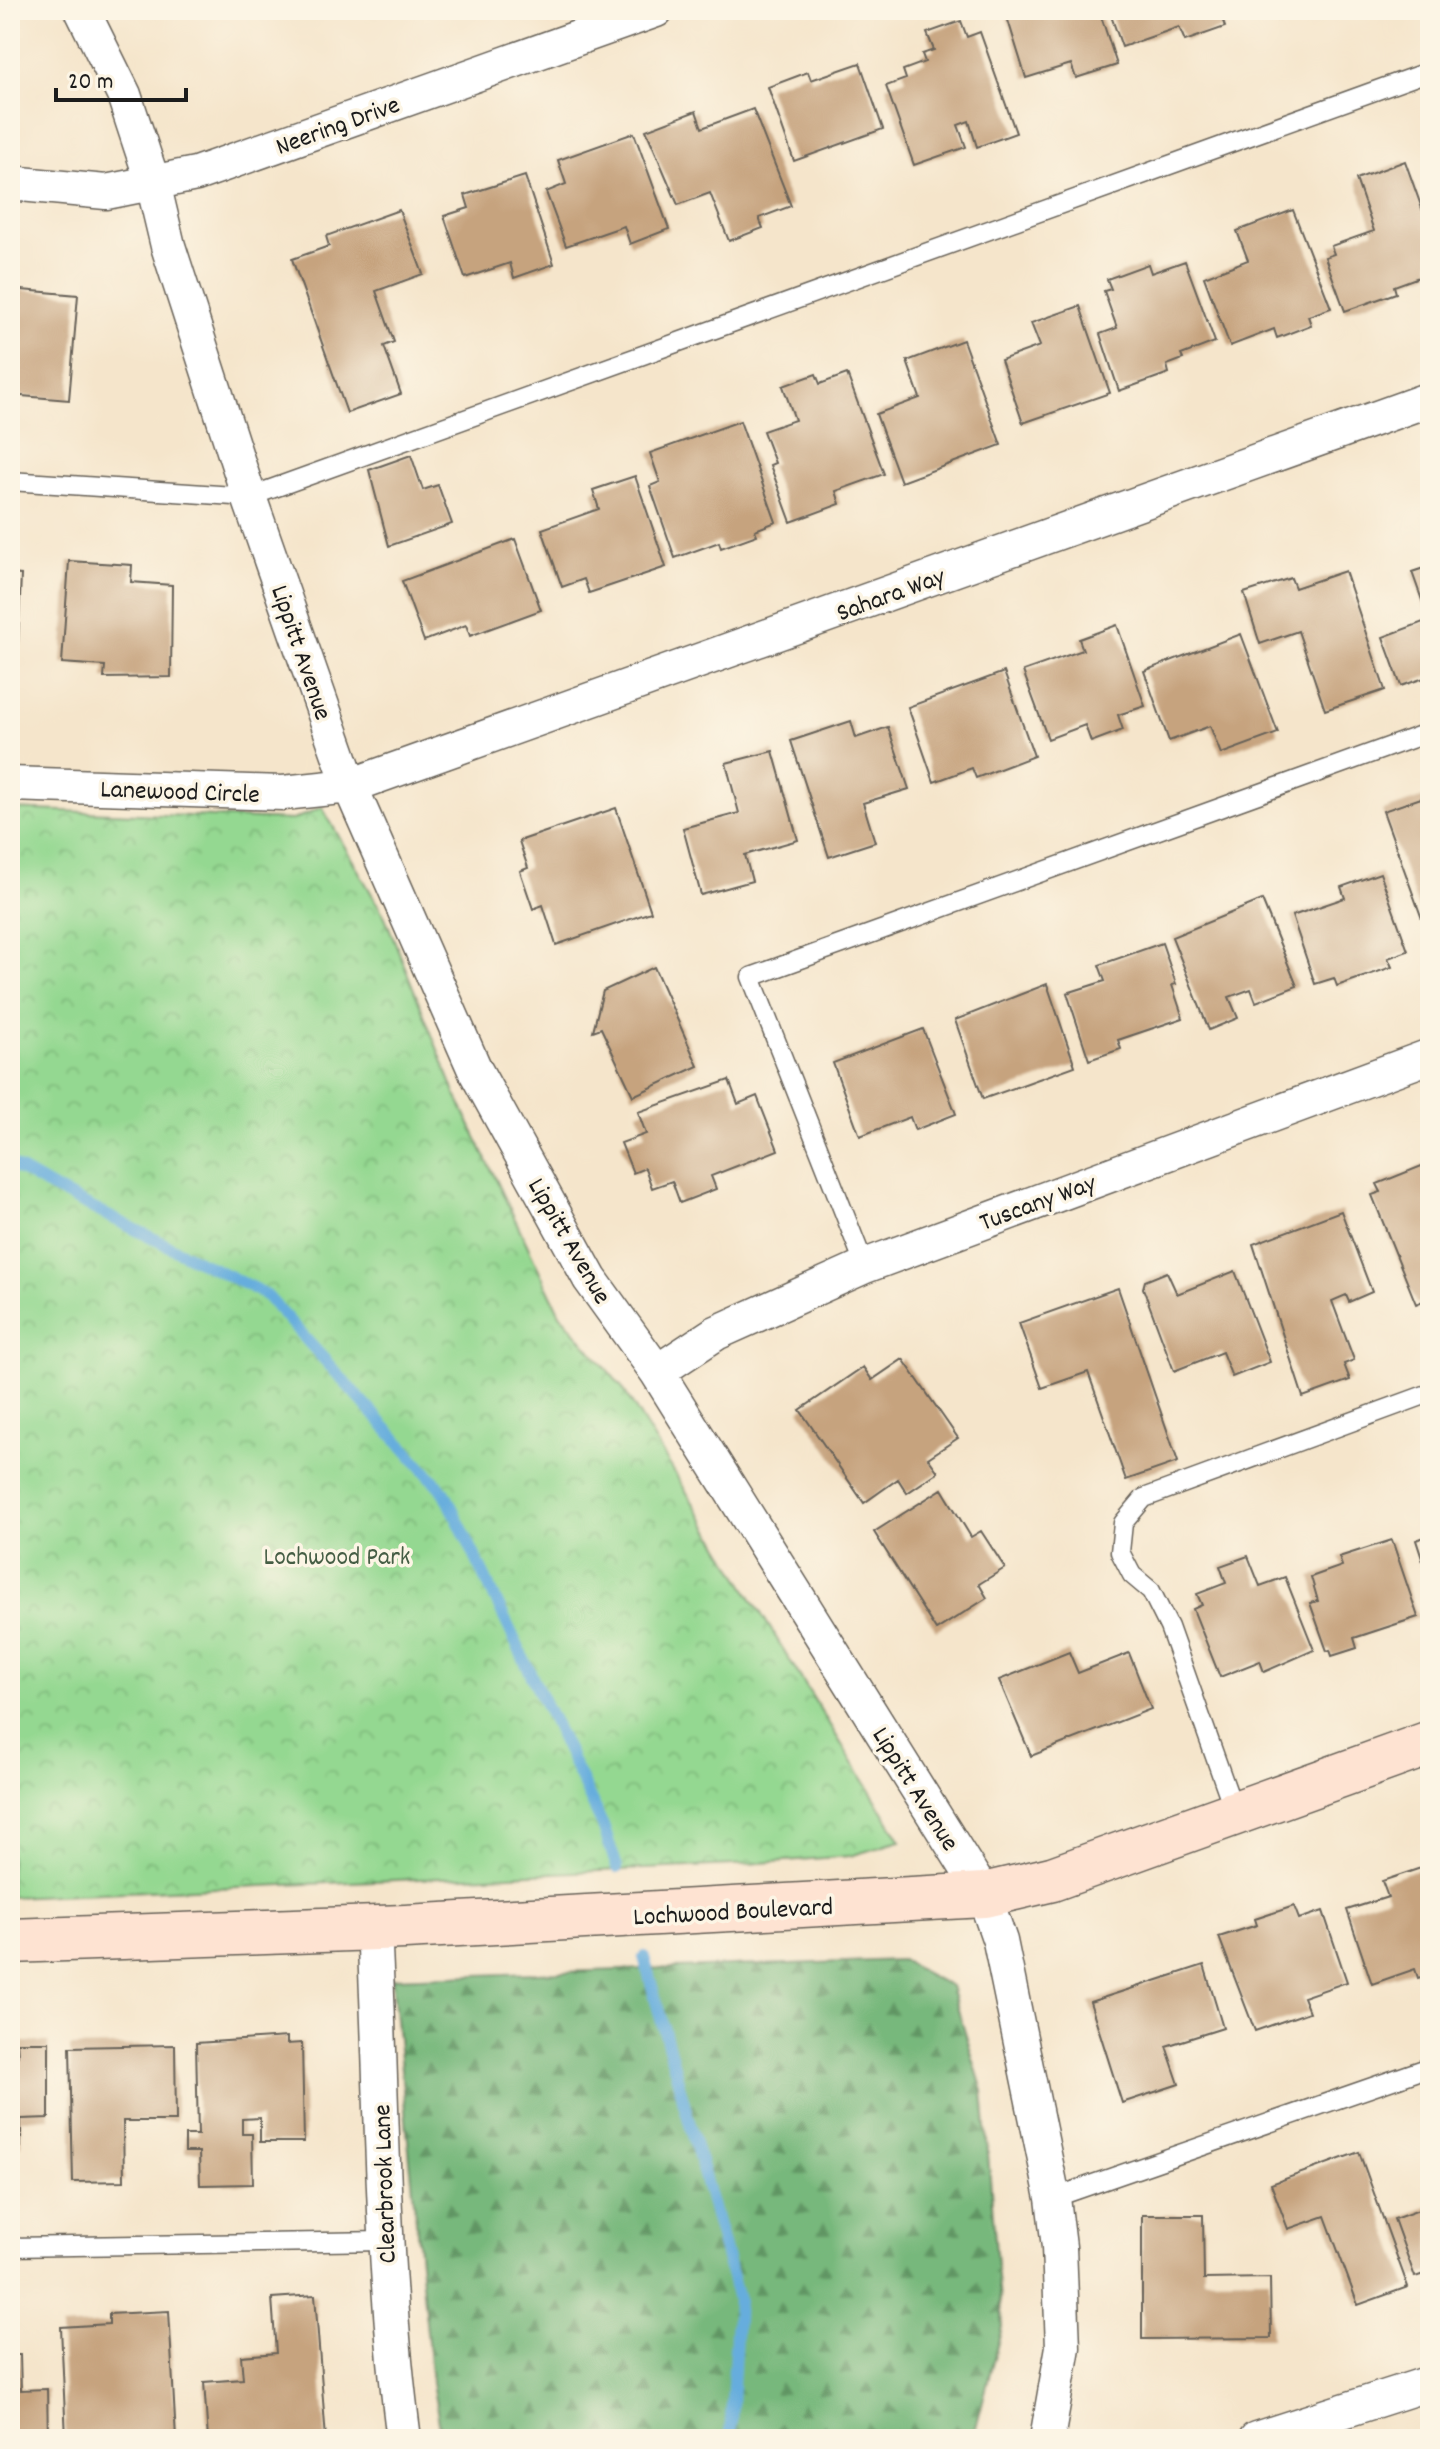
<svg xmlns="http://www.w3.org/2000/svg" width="1440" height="2449" viewBox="0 0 1440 2449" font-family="Dekko,sans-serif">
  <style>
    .forest { fill: url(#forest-firs); stroke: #4a6a4c; stroke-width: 2 }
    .park { fill: url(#park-crowns); stroke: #587a56; stroke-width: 2 }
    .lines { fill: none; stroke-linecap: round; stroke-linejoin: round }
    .stream { stroke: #66addd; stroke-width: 12 }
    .building { fill: #c6a37e }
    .lane-casing { stroke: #686259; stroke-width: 21 }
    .street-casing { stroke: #686259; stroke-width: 37 }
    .secondary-casing { stroke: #686259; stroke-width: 47 }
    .lane { stroke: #fff; stroke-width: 18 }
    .street { stroke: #fff; stroke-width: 34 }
    .secondary { stroke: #fee3d2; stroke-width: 44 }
    .labels { text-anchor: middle; stroke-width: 7; stroke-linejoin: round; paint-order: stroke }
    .street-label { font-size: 26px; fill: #1c1c1c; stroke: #fcf5e5 }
    .park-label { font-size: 26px; fill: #465e45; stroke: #fcf5e5 }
  </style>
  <defs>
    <pattern id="forest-firs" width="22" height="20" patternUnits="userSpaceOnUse" patternTransform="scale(2)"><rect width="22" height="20" fill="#77b87b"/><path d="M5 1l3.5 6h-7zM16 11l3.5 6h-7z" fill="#619564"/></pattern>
    <pattern id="park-crowns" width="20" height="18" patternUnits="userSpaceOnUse" patternTransform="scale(2)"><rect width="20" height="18" fill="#94d891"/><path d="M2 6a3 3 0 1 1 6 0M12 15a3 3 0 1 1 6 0" fill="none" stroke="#7fb97c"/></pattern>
  </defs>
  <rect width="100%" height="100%" fill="#fcf5e5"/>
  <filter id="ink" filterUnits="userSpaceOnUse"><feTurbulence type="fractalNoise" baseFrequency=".0125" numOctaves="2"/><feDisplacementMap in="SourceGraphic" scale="16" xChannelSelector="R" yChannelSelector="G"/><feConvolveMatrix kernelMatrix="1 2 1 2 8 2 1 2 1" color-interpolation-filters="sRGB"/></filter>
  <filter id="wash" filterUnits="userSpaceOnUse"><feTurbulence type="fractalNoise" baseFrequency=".006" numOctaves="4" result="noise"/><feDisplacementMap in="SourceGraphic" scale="32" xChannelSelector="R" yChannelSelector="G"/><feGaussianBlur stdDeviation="1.8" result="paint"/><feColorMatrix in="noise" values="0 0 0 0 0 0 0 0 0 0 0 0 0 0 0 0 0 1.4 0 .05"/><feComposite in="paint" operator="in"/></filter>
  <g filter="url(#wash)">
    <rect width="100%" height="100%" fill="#f5e5cb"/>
    <path class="forest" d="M 901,1960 L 951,1987 L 983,2091 L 1002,2327 L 973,2439 L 442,2439 L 432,2383 L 392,1978 Z"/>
    <path class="park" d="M 322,807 L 385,917 L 456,1095 L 560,1314 L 622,1387 L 901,1841 L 850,1856 L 734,1865 L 10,1897 L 10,809 L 293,820 Z"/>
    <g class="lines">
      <path class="stream" d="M 10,1164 L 52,1188 L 265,1294 L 445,1493 L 603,1826 L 617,1867
        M 644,1957 L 738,2299 L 730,2439"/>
    </g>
    <g id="blocks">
      <path class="building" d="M 1030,10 L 1099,10 L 1117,65 L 1076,78 L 1071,64 L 1026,78 L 1007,17 Z
        M 1109,10 L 1219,10 L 1225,27 L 1185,41 L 1179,27 L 1122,47 Z
        M 1274,10 L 1304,10 L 1277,20 Z
        M 961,21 L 967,37 L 980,32 L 1016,133 L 977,147 L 969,121 L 958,125 L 966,147 L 914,165 L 886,86 L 906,79 L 903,70 L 925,62 L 922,54 L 934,50 L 927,33 Z
        M 860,63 L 883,129 L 794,161 L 768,87 L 808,72 L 811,80 Z
        M 753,109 L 791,206 L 759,218 L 763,228 L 729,241 L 710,193 L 678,205 L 646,130 L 696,111 L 702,128 Z
        M 634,133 L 669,229 L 630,244 L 624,226 L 566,246 L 546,192 L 566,184 L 558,160 Z
        M 1405,161 L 1430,231 L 1430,273 L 1394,286 L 1396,293 L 1345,311 L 1325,257 L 1334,254 L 1331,246 L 1374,231 L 1356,179 Z
        M 525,176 L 554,264 L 514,278 L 510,263 L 465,278 L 444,216 L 469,208 L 465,195 Z
        M 399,210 L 423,274 L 376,291 L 394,342 L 384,346 L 401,394 L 347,413 L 292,259 L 329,246 L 326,236 Z
        M 1293,210 L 1331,308 L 1308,316 L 1311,325 L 1277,338 L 1274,329 L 1230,346 L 1204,277 L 1248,260 L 1237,231 Z
        M 1185,261 L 1215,342 L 1181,355 L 1183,359 L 1167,365 L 1169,373 L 1119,391 L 1100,334 L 1117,328 L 1104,291 L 1111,289 L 1107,279 L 1148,264 L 1151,273 Z
        M 10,289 L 78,295 L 69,400 L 10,395 Z
        M 1080,306 L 1110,393 L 1023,423 L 1001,360 L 1040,346 L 1031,323 Z
        M 963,340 L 1001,445 L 901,482 L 876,414 L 920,398 L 907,361 Z
        M 816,374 L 820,384 L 847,374 L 884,474 L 836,491 L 840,504 L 791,522 L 770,465 L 775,463 L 763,431 L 795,420 L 783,386 Z
        M 740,421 L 776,522 L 755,530 L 757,535 L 721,548 L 719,542 L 675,558 L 650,486 L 660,482 L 650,453 Z
        M 411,455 L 423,490 L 438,485 L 452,524 L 389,546 L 369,470 Z
        M 635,476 L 666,567 L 589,593 L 584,579 L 562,587 L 542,529 L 599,509 L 593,490 Z
        M 515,539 L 541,610 L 470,636 L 466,625 L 424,641 L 402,581 Z
        M 69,561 L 132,565 L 131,582 L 172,585 L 171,677 L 104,678 L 105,666 L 62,663 Z
        M 1430,566 L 1430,676 L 1401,686 L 1383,637 L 1429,620 L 1412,572 Z
        M 1345,571 L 1385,690 L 1325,710 L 1298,631 L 1260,644 L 1244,593 L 1291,578 L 1295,588 Z
        M 10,574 L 21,575 L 17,668 L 10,668 Z
        M 1117,625 L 1145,706 L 1118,715 L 1123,730 L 1091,742 L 1085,725 L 1048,739 L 1023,671 L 1083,650 L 1079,639 Z
        M 1241,634 L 1278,733 L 1221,754 L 1210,726 L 1169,741 L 1144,671 Z
        M 1004,672 L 1034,756 L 976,778 L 972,768 L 934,782 L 908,707 Z
        M 851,721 L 856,738 L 888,727 L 909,789 L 863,803 L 875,842 L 829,857 L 791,741 Z
        M 773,751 L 798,840 L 745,855 L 752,881 L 701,895 L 683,828 L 739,813 L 726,763 Z
        M 1430,795 L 1430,941 L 1383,811 Z
        M 616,808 L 651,912 L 556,945 L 543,905 L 533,909 L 520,871 L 528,868 L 519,841 Z
        M 1380,873 L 1408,951 L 1388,958 L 1392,967 L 1337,986 L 1334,978 L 1315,984 L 1292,916 L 1345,898 L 1341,887 Z
        M 1262,900 L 1297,986 L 1256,1002 L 1251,989 L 1229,997 L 1238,1018 L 1209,1030 L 1172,937 Z
        M 1162,943 L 1176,984 L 1172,985 L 1183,1018 L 1118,1040 L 1121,1049 L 1089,1060 L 1067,993 L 1105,981 L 1099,965 Z
        M 654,967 L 698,1066 L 633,1096 L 601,1028 L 593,1031 L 603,991 Z
        M 1047,984 L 1075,1066 L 983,1099 L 955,1020 Z
        M 923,1029 L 956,1114 L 915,1130 L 910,1117 L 860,1136 L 833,1063 Z
        M 729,1080 L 738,1104 L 757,1096 L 778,1150 L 711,1176 L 716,1189 L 680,1203 L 672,1181 L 652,1188 L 645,1168 L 633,1173 L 621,1143 L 646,1134 L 638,1112 Z
        M 1424,1165 L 1428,1177 L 1430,1176 L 1430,1298 L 1416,1304 L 1372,1195 L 1381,1192 L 1377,1184 Z
        M 1341,1211 L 1372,1292 L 1349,1302 L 1346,1295 L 1332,1301 L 1354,1360 L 1344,1364 L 1350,1380 L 1303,1397 L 1253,1244 Z
        M 1235,1271 L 1270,1362 L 1232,1377 L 1222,1352 L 1174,1371 L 1143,1288 L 1145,1281 L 1167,1272 L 1177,1294 Z
        M 1118,1288 L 1178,1462 L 1126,1480 L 1088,1372 L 1042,1388 L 1019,1323 Z
        M 903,1359 L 958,1438 L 928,1458 L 938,1472 L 907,1493 L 898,1479 L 864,1503 L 800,1410 L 863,1367 L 872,1380 Z
        M 942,1489 L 971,1537 L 981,1531 L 1005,1568 L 979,1584 L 987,1598 L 936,1630 L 874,1532 Z
        M 1430,1535 L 1430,1580 L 1429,1580 L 1416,1540 Z
        M 1392,1540 L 1418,1617 L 1354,1638 L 1357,1648 L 1332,1656 L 1330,1650 L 1327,1651 L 1310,1603 L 1318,1601 L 1311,1577 L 1342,1566 L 1339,1557 Z
        M 1248,1556 L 1260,1586 L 1285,1577 L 1314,1650 L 1264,1672 L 1260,1661 L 1220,1677 L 1193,1609 L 1202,1605 L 1197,1594 L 1226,1583 L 1220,1566 Z
        M 1069,1652 L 1078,1673 L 1129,1653 L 1151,1709 L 1031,1756 L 999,1680 Z
        M 1430,1865 L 1430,1974 L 1418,1978 L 1415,1969 L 1372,1984 L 1347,1910 L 1388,1897 L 1382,1881 Z
        M 1294,1906 L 1299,1919 L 1323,1911 L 1347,1982 L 1303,1997 L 1309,2012 L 1255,2031 L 1219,1937 L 1257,1925 L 1255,1919 Z
        M 1204,1965 L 1223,2028 L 1166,2046 L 1179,2084 L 1122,2103 L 1090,2002 Z
        M 287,2037 L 287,2044 L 302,2043 L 304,2142 L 260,2142 L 260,2118 L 242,2119 L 242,2134 L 252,2134 L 253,2184 L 200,2185 L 199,2152 L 185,2152 L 185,2135 L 198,2135 L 196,2043 Z
        M 17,2042 L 49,2042 L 49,2118 L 21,2119 L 21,2147 L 10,2148 L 10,2056 L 18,2056 Z
        M 175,2045 L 176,2121 L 123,2121 L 124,2181 L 73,2182 L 70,2047 Z
        M 1359,2152 L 1408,2287 L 1358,2305 L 1325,2216 L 1288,2229 L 1271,2184 Z
        M 1430,2206 L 1430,2272 L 1415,2277 L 1394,2219 Z
        M 1142,2215 L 1203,2215 L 1204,2279 L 1270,2278 L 1271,2338 L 1142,2339 Z
        M 315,2295 L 326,2439 L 208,2439 L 204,2382 L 243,2379 L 241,2356 L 276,2353 L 272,2298 Z
        M 169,2311 L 176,2439 L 66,2439 L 61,2327 L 109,2324 L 109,2314 Z
        M 10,2355 L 20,2355 L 21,2390 L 47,2389 L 48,2439 L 10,2439 Z"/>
    </g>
  </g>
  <g filter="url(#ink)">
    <use href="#blocks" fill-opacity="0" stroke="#686259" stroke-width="2"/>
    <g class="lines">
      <g class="lane-casing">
        <path id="lane" d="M 10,481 L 249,497 L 1430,71
          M 865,1266 L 751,977 L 1430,732
          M 1235,1813 L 1169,1627 L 1151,1591 L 1132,1575 L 1120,1552 L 1123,1523 L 1144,1498 L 1430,1393
          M 1053,2198 L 1430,2067
          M 10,2247 L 385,2241"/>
      </g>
      <g class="street-casing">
        <path id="street" d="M 82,10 L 124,95 L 153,183 L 168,246 L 249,497 L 350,786 L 475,1070 L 590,1279 L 657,1372 L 984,1895 L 1000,1941 L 1053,2198 L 1059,2247 L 1063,2347 L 1047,2439
          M 10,183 L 106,192 L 196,174 L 656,10
          M 10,784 L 283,793 L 350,786 L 1430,399
          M 657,1372 L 716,1333 L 865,1266 L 1430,1056
          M 374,1928 C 383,2099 381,2269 404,2439
          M 1256,2439 L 1430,2383"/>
      </g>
      <g class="secondary-casing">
        <path id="secondary" d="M 10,1941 L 405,1927 L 984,1895 L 1052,1879 L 1430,1743"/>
      </g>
      <use href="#lane" class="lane"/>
      <use href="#street" class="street"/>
      <use href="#secondary" class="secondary"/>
    </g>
  </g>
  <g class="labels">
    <g class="street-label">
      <text transform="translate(337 124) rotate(-20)" y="9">Neering Drive</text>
      <text transform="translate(890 593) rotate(-20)" y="9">Sahara Way</text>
      <text transform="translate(303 652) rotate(71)" y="9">Lippitt Avenue</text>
      <text transform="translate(180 790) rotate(2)" y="9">Lanewood Circle</text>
      <text transform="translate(1037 1201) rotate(-20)" y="9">Tuscany Way</text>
      <text transform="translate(571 1240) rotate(60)" y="9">Lippitt Avenue</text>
      <text transform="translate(917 1788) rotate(58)" y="9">Lippitt Avenue</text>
      <text transform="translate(733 1910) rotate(-3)" y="9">Lochwood Boulevard</text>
      <text transform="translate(383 2184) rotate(-92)" y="9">Clearbrook Lane</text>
    </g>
    <g class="park-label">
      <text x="337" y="1564">Lochwood Park</text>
    </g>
  </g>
  <rect width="1440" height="2449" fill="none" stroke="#fcf5e5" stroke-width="40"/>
  <path d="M56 88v12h130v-12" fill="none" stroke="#1c1c1c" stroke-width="4"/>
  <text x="68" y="88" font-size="24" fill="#1c1c1c" stroke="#fcf5e5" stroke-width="6" paint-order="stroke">20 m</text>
</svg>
